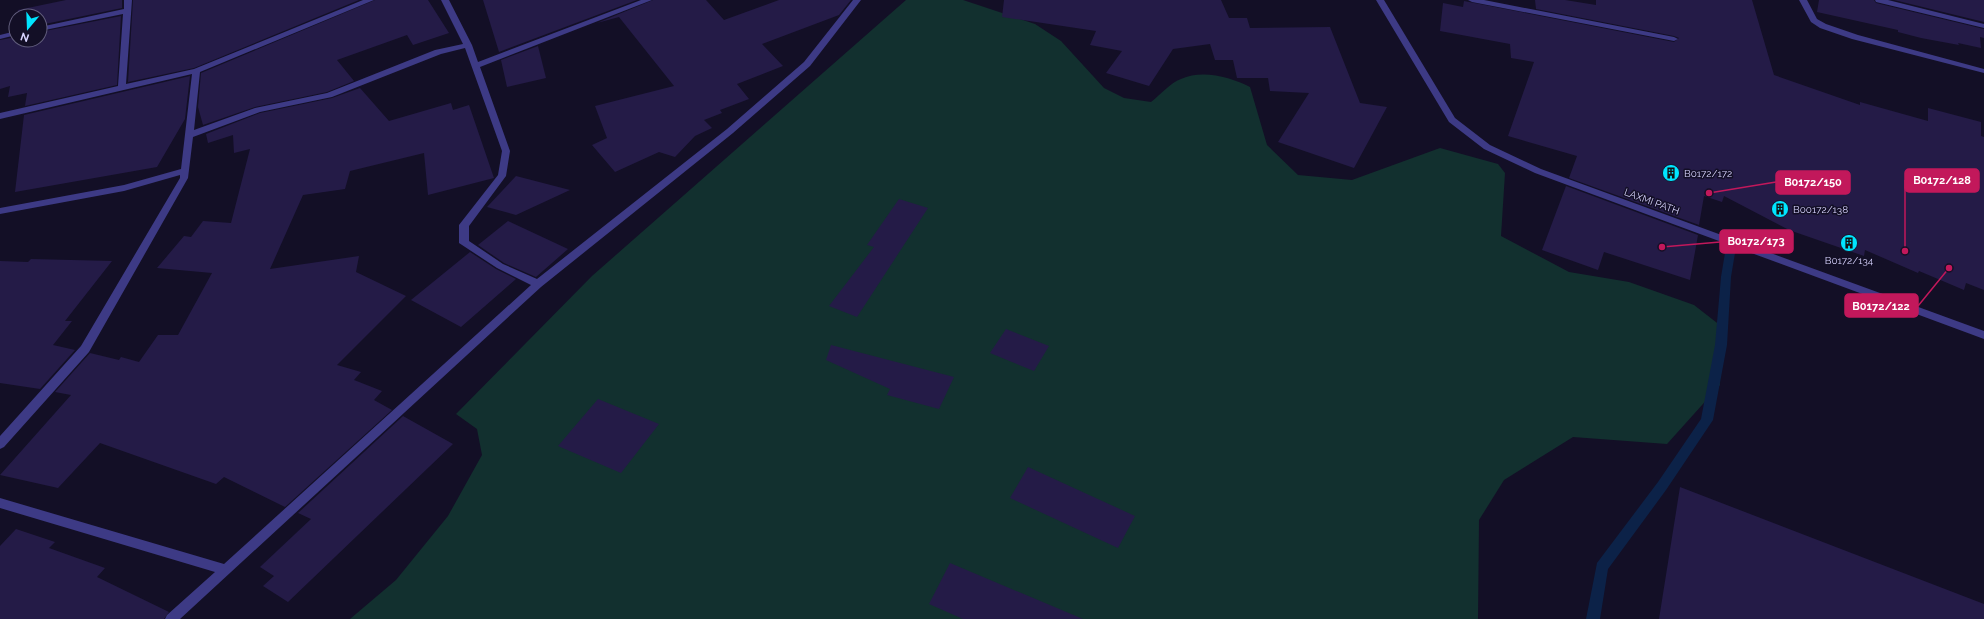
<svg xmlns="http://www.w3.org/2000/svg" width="1984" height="619" viewBox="0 0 1984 619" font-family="Raleway,sans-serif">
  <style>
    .green { fill: #12302f }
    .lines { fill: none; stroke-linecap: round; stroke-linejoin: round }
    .stream { fill: #0c2248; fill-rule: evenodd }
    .building { fill: #241b47 }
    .minor { fill: #3d3a85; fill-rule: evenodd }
    .labels { text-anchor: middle; stroke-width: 3; stroke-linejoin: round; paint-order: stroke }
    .poi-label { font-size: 10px; fill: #d9d4ff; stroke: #130f26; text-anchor: start }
    .street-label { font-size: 10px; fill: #d9d4ff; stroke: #130f26 }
    .leader { fill: none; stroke: #c2185b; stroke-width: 1.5 }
    .callout-dot { fill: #c2185b; stroke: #130f26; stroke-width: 1.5 }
    .callout { fill: #c2185b; stroke: #c2185b; stroke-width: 1.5 }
    .callout-label { font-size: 11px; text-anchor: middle; font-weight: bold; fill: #fff }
  </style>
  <rect width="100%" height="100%" fill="#130f26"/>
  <path class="green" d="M 906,0 L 963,0 L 1035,24 L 1061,41 L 1104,88 L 1124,98 L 1151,102 C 1160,95 1170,83 1181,79 C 1202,69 1231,77 1250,87 L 1267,145 L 1298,175 L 1352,180 L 1440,148 L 1498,164 L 1505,173 L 1501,236 L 1569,272 L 1629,282 L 1694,305 L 1721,326 L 1720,385 L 1667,444 L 1573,437 L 1504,480 L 1479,520 L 1478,619 L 350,619 L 396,580 L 448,516 L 482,455 L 477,429 L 456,414 L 592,276 Z"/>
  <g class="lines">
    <path class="stream" d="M 1731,243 L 1736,247 L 1731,277 L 1727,345 L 1713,420 L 1666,490 L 1608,569 L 1600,619 L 1586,619 L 1597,563 L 1658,482 L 1701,419 L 1715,345 L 1721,277 L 1726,247 Z"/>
  </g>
  <path class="building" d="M 66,0 L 122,0 L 122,8 L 40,25 L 40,16 L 17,16 L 18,10 Z
    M 133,0 L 359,0 L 194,68 L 128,82 Z
    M 375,0 L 428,0 L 449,33 L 413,45 L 407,35 L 337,60 L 354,81 L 327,92 L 255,107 L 203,125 L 198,107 L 201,73 Z
    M 483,0 L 637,0 L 499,52 Z
    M 653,0 L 706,0 L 724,20 L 779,0 L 851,0 L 839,15 L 762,44 L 783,66 L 737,84 L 749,99 L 720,110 L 722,113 L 704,120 L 712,128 L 695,136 L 675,157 L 659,152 L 615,172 L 592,145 L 607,138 L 595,106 L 674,86 L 619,17 L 597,23 Z
    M 1004,0 L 1221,0 L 1229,18 L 1247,18 L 1250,28 L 1330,27 L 1360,103 L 1387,107 L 1354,168 L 1278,142 L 1309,93 L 1270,91 L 1268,78 L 1237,78 L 1233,60 L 1215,60 L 1210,44 L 1173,49 L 1149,86 L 1106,73 L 1122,51 L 1090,45 L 1096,31 L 1002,17 Z
    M 1535,0 L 1565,0 L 1596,5 L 1596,0 L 1752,0 L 1774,75 L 1860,105 L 1860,102 L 1928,121 L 1928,108 L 1981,122 L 1981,136 L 1984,137 L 1984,290 L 1966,283 L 1964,290 L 1919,271 L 1918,273 L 1865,250 L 1864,256 L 1789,230 L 1724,196 L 1722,202 L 1704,196 L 1699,225 L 1569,178 L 1577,156 L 1508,136 L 1534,62 L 1511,58 L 1510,44 L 1440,31 L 1443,3 L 1463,7 L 1464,1 L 1674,42 L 1679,38 L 1674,36 L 1536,9 Z
    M 1819,0 L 1874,0 L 1876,3 L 1984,29 L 1984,38 L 1980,37 L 1981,48 L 1958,43 L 1959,45 L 1921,38 L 1898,32 L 1898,30 L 1817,12 Z
    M 1894,0 L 1984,0 L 1984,22 Z
    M 121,16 L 117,85 L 25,106 L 27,93 L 8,97 L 10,86 L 0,89 L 0,40 L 16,37 L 16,40 L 40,40 L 40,32 Z
    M 538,46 L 546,78 L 507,87 L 501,60 Z
    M 190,76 L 185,119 L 157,167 L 15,192 L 24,115 Z
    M 360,88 L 389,121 L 451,103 L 453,110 L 469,105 L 494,178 L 428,195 L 424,153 L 350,171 L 345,189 L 303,195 L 270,269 L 359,256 L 356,272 L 406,296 L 337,365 L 361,372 L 354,380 L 382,391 L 374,400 L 392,410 L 285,507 L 224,477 L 216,484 L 100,443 L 58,488 L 0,475 L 71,395 L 55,392 L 90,353 L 119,360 L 121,357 L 139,362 L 158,335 L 178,335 L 212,273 L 157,268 L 184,236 L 191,237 L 203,221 L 231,223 L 250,149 L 234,153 L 233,135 L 208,143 L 206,134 L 260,113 L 332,98 Z
    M 516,176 L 570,190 L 516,215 L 487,207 Z
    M 1566,186 L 1698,235 L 1690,280 L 1604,252 L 1598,270 L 1542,250 Z
    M 899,199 L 928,208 L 857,317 L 829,306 L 874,247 L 867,245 Z
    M 508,221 L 568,249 L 536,277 L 504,263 L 478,245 Z
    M 470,252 L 496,269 L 516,279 L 461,327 L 411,300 Z
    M 31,259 L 112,261 L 65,321 L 72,321 L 53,345 L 75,350 L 40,389 L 0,383 L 0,261 L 28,262 Z
    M 1006,329 L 1049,346 L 1034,371 L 990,353 Z
    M 831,345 L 954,377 L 939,409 L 887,395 L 890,389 L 826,360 Z
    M 598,399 L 659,424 L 621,473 L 558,446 Z
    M 403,416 L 453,444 L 288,602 L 263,586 L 274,576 L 260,567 L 311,519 L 298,513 Z
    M 1028,467 L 1135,516 L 1118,548 L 1010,498 Z
    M 1680,487 L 1984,604 L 1984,619 L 1659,619 Z
    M 16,529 L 55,542 L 49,548 L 105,568 L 97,577 L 169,612 L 164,619 L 0,619 L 0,546 Z
    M 950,563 L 1083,619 L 963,619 L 929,604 Z"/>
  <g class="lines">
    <path class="minor" d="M 124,0 L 132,0 L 126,84 L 194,69 L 363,0 L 374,0 L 200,72 L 194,130 L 255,108 L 327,93 L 435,50 L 463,44 L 441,0 L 449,0 L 472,45 L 478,62 L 641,0 L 652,0 L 480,67 L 510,151 L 506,176 L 469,226 L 469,241 L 503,264 L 537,279 L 727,129 L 804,62 L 853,0 L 861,0 L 810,66 L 733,133 L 541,287 L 180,619 L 165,619 L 167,615 L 215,572 L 0,508 L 0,498 L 224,564 L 531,285 L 497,268 L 459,243 L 459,225 L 498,175 L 502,151 L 465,48 L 441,54 L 332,97 L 260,112 L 193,137 L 188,178 L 89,352 L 4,447 L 0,449 L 0,436 L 81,346 L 180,178 L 180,175 L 124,191 L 0,214 L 0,208 L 124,185 L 181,169 L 192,74 L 0,119 L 0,113 L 118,86 L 123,14 L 40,31 L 40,27 L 124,9 Z
      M 1376,0 L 1384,0 L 1455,118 L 1490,145 L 1541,169 L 1984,331 L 1984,339 L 1535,173 L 1484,149 L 1449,122 Z
      M 1468,0 L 1484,0 L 1674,37 L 1678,39 L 1674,41 L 1472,2 Z
      M 1799,0 L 1807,0 L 1817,19 L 1826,24 L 1858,35 L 1984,69 L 1984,73 L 1852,39 L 1820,28 L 1811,22 Z
      M 1875,0 L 1888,0 L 1984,24 L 1984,28 L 1876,2 Z
      M 16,31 L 16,35 L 0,39 L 0,35 Z"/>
  </g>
  <defs>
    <g id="building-disc" transform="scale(0.9)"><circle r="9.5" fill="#00e5ff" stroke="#130f26"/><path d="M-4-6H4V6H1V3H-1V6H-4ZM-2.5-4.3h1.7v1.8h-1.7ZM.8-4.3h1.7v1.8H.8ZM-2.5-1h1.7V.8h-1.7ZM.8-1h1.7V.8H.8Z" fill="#111"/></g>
  </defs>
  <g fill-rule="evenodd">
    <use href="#building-disc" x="1671" y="173"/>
    <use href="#building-disc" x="1780" y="209"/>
    <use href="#building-disc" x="1849" y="243"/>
  </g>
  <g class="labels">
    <g class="poi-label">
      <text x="1684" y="177">B0172/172</text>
      <text x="1793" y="213">B00172/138</text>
      <text x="1849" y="264" text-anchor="middle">B0172/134</text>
    </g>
    <g class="street-label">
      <text transform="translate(1652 201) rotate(20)" y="4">LAXMI PATH</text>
    </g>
  </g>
  <path class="leader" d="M1905 251L1905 180M1709 193L1776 182M1662 247L1720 242M1949 268L1918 306"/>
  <g class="callout-dot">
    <circle cx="1905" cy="251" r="4"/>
    <circle cx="1709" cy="193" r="4"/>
    <circle cx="1662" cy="247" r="4"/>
    <circle cx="1949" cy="268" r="4"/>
  </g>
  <g class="callout">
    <rect x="1905" y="169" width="74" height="23" rx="4"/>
    <rect x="1776" y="171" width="74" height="23" rx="4"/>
    <rect x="1720" y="230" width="73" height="23" rx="4"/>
    <rect x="1845" y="294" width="73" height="23" rx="4"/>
  </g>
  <g class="callout-label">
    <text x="1942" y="184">B0172/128</text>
    <text x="1813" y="186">B0172/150</text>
    <text x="1756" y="245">B0172/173</text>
    <text x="1881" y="310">B0172/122</text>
  </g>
  <g transform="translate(28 28) rotate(199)"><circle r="19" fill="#130f26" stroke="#625e7d"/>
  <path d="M0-3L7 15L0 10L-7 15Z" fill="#00e5ff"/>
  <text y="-6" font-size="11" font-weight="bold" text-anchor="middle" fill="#d9d4ff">N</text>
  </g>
</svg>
